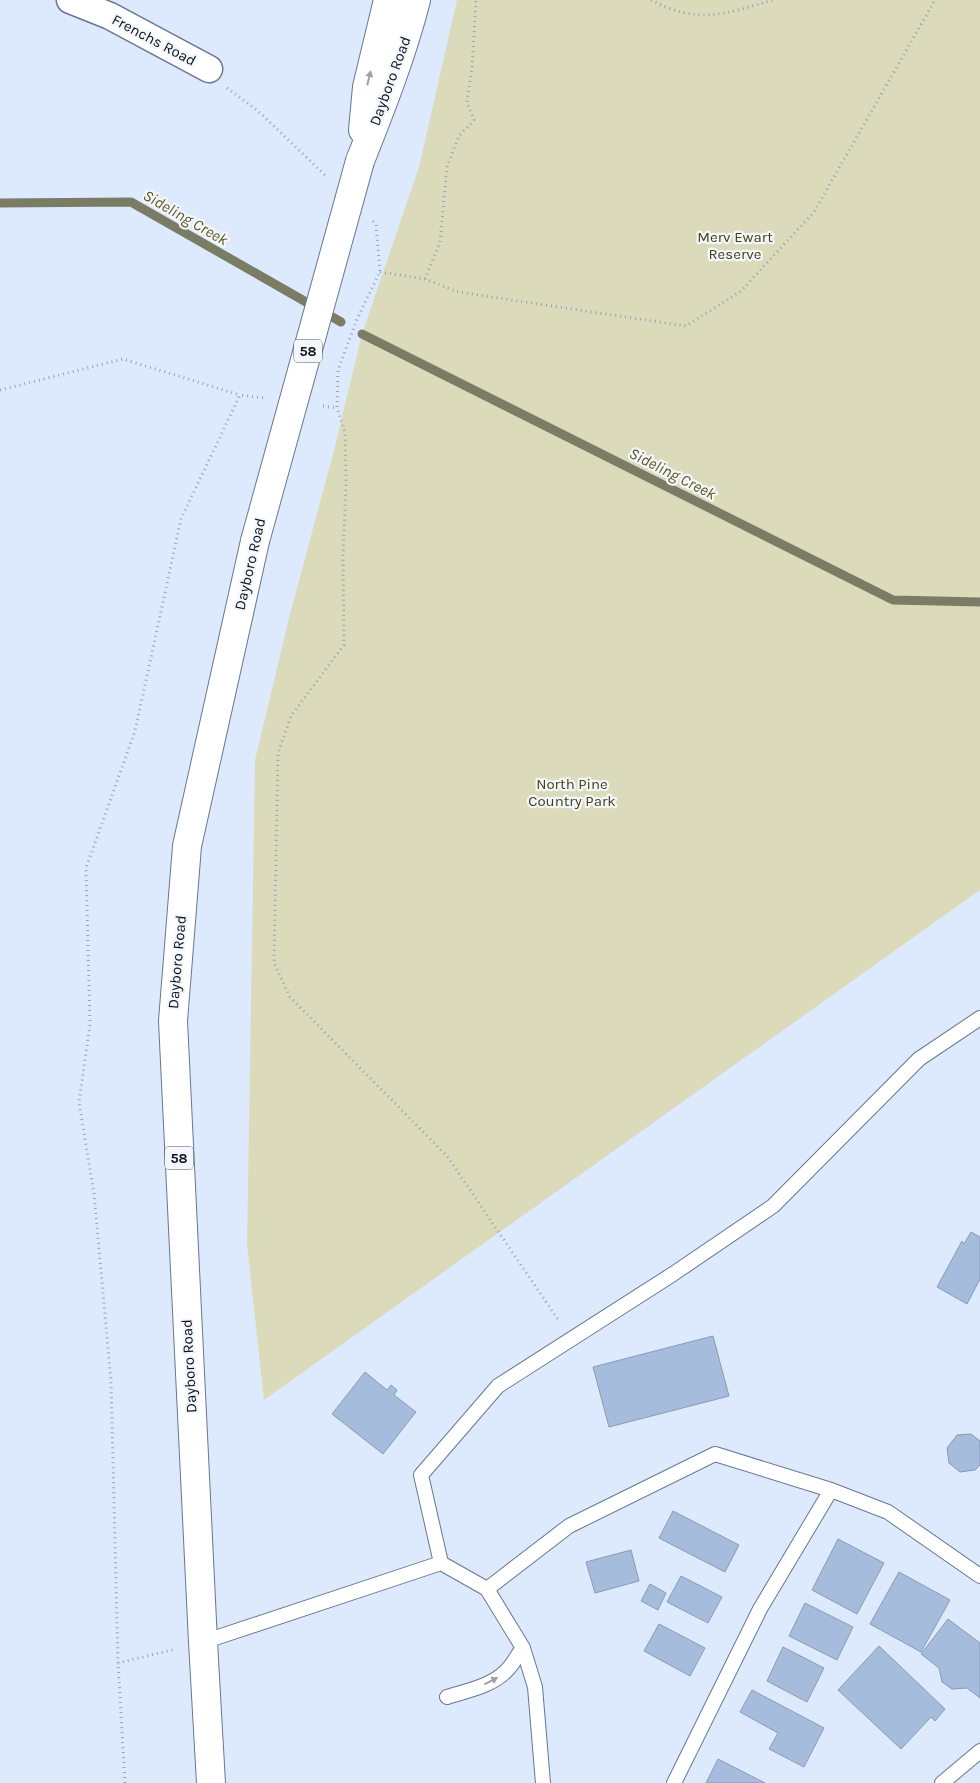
<svg xmlns="http://www.w3.org/2000/svg" width="980" height="1783" viewBox="0 0 980 1783" font-family="Karla,sans-serif">
  <style>
    .green { fill: #dbdbbc }
    .lines { fill: none; stroke-linecap: round; stroke-linejoin: round }
    .stream { stroke: #7b7c65; stroke-width: 9 }
    .building { fill: #a6bcdc; stroke: #8b9ab1 }
    .service-casing { stroke: #68778d; stroke-width: 16 }
    .minor-casing { stroke: #68778d; stroke-width: 29 }
    .primary-casing { stroke: #68778d; stroke-width: 30 }
    .path { stroke: #98a2b2; stroke-width: 3; stroke-dasharray: 1 4; stroke-linecap: butt }
    .service { stroke: #fff; stroke-width: 14 }
    .minor { stroke: #fff; stroke-width: 26 }
    .primary { stroke: #fff; stroke-width: 28 }
    .primary-bridge-casing { stroke: #68778d; stroke-width: 30; stroke-linecap: butt }
    .primary-bridge { stroke: #fff; stroke-width: 28 }
    .oneway { fill: #9ea0a3 }
    .labels { text-anchor: middle; stroke-width: 4.5; stroke-linejoin: round; paint-order: stroke }
    .shield { fill: #f3f6fb; stroke: #51565e; stroke-width: 1 }
    .shield-label { font-size: 14px; font-weight: bold; fill: #0c121a }
    .street-label { font-size: 15px; fill: #0c121a; stroke: #f3f6fb }
    .park-label { font-size: 15px; fill: #444113; stroke: #f3f6fb }
    .water-label { font-size: 16px; font-style: italic; fill: #5c591c; stroke: #f3f6fb }
  </style>
  <rect width="100%" height="100%" fill="#ddeafe"/>
  <path class="green" d="M 457,0 L 980,0 L 980,890 L 264,1400 L 247,1245 L 255,760 L 289,618 L 334,450 L 362,334 L 419,167 Z"/>
  <g class="lines">
    <path class="stream" d="M 0,203 L 131,202 L 341,322
      M 362,334 L 893,600 L 980,602"/>
  </g>
  <path class="building" d="M 971,1232 L 980,1237 L 980,1279 L 967,1304 L 937,1287 L 962,1241 L 964,1244 Z
    M 713,1336 L 729,1396 L 609,1427 L 593,1367 Z
    M 365,1372 L 387,1390 L 391,1385 L 397,1390 L 394,1395 L 416,1412 L 383,1454 L 332,1414 Z
    M 971,1434 L 980,1441 L 980,1465 L 975,1470 L 960,1472 L 949,1463 L 947,1448 L 957,1435 Z
    M 673,1511 L 739,1545 L 725,1572 L 659,1538 Z
    M 838,1539 L 884,1563 L 857,1614 L 812,1590 Z
    M 631,1550 L 639,1581 L 595,1593 L 586,1562 Z
    M 899,1572 L 950,1600 L 921,1652 L 870,1624 Z
    M 681,1576 L 722,1597 L 708,1623 L 667,1602 Z
    M 650,1584 L 666,1593 L 658,1610 L 641,1601 Z
    M 805,1603 L 853,1627 L 837,1660 L 789,1636 Z
    M 948,1619 L 980,1643 L 980,1698 L 967,1688 L 952,1689 L 942,1682 L 939,1668 L 921,1654 Z
    M 659,1624 L 705,1648 L 690,1676 L 644,1651 Z
    M 879,1646 L 945,1709 L 935,1721 L 931,1717 L 901,1749 L 838,1690 Z
    M 783,1647 L 824,1668 L 807,1702 L 767,1681 Z
    M 752,1690 L 824,1728 L 804,1767 L 769,1749 L 778,1733 L 740,1712 Z
    M 718,1759 L 765,1783 L 706,1783 Z"/>
  <g class="lines">
    <g class="service-casing">
      <path id="service" d="M 441,1563 L 421,1475 L 498,1386 L 673,1274 L 773,1206 L 919,1059 L 980,1018
        M 487,1589 L 569,1526 L 715,1454 L 831,1490 L 888,1512 L 980,1576
        M 203,1642 L 441,1563 L 487,1589 L 523,1648 L 535,1687 L 543,1783
        M 447,1697 C 466,1691 492,1686 506,1671 C 513,1665 517,1655 523,1648
        M 674,1783 L 760,1609 L 831,1490
        M 942,1783 L 980,1751"/>
    </g>
    <g class="minor-casing">
      <path id="minor" d="M 70,0 L 110,16 L 209,69"/>
    </g>
    <g class="primary-casing">
      <path id="primary" d="M 363,130 L 367,87 L 388,0
        M 360,161 C 381,108 402,55 416,0
        M 211,1783 L 203,1642 L 173,1021 L 187,846 L 255,541"/>
    </g>
    <path class="path" d="M 651,0 C 699,25 725,14 773,0
      M 227,88 L 258,111 L 325,175
      M 373,221 L 376,225 L 380,272 L 357,319 L 338,370 L 337,408 L 345,432 L 346,485 L 343,555 L 344,645 L 291,716 L 278,753 L 274,963 L 290,997 L 447,1156 L 559,1321
      M 380,272 L 425,279 L 458,292 L 686,326 L 741,291 L 814,212 L 935,0
      M 425,279 L 440,242 L 447,167 L 459,136 L 474,120 L 467,102 L 472,68 L 476,0
      M 0,390 L 123,359 L 240,395
      M 323,406 L 337,408
      M 118,1663 L 176,1649
      M 125,1783 L 118,1663 L 111,1381 L 94,1194 L 79,1102 L 90,1024 L 86,868 L 135,731 L 181,519 L 240,395 L 264,398"/>
    <use href="#service" class="service"/>
    <use href="#minor" class="minor"/>
    <use href="#primary" class="primary"/>
    <g class="primary-bridge-casing">
      <path id="primary-bridge" d="M 255,541 L 360,161"/>
    </g>
    <use href="#primary-bridge" class="primary-bridge"/>
  </g>
  <defs><path id="oneway-solid" d="M-6-.8H1V-3.2L6.5 0L1 3.2V.8H-6Z" transform="scale(1.25)"/></defs>
  <g class="oneway">
    <use href="#oneway-solid" transform="translate(369 78) rotate(-76)"/>
    <use href="#oneway-solid" transform="translate(491 1681) rotate(-27)"/>
  </g>
  <g class="labels">
    <g class="shield">
      <rect x="294" y="339.5" width="28" height="23" rx="4"/>
      <rect x="165" y="1146.5" width="28" height="23" rx="4"/>
    </g>
    <g class="shield-label">
      <text x="308" y="356">58</text>
      <text x="179" y="1163">58</text>
    </g>
    <g class="street-label">
      <text transform="translate(154 40) rotate(28)" y="5">Frenchs Road</text>
      <text transform="translate(390 81) rotate(-70)" y="5">Dayboro Road</text>
      <text transform="translate(250 564) rotate(-77)" y="5">Dayboro Road</text>
      <text transform="translate(177 962) rotate(-85)" y="5">Dayboro Road</text>
      <text transform="translate(189 1366) rotate(-93)" y="5">Dayboro Road</text>
    </g>
    <g class="park-label">
      <text x="735" y="242">Merv Ewart<tspan x="735" dy="17">Reserve</tspan></text>
      <text x="572" y="789">North Pine<tspan x="572" dy="17">Country Park</tspan></text>
    </g>
    <g class="water-label">
      <text transform="translate(186 217) rotate(30)" y="6">Sideling Creek</text>
      <text transform="translate(673 473) rotate(27)" y="6">Sideling Creek</text>
    </g>
  </g>
</svg>
